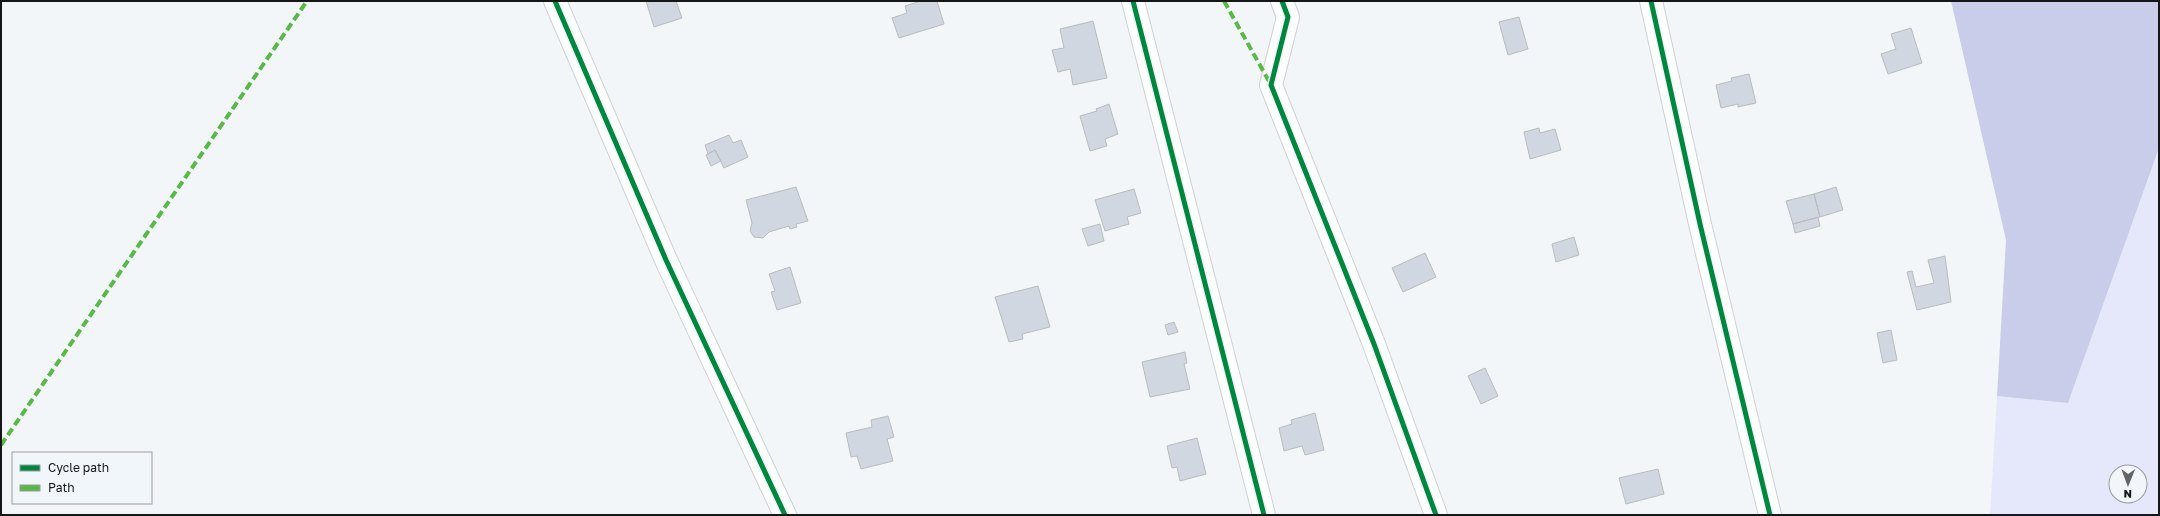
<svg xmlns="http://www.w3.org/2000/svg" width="2160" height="516" viewBox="0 0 2160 516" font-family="'Golos Text',sans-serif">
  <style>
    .green { fill: #e4e8fa; fill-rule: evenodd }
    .forest { fill: #c9cde9 }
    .building { fill: #d0d7e0; stroke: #babcbe }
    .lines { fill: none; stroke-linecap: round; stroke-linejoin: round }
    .street-casing { stroke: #cfd1d3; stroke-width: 24 }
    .street { stroke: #fdfefe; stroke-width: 22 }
    .quiet { stroke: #58b947; stroke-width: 4; stroke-dasharray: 8 4; stroke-linecap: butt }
    .cycleway-casing { stroke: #f1f6fb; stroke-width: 8 }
    .cycleway { stroke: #00873e; stroke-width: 5 }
  </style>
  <rect width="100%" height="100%" fill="#f3f6f9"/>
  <path class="green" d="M 2159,148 L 2159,515 L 1990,515 L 1997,396 L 2068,403 ZM 2116,472 L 2140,472 L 2140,496 L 2116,496 Z"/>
  <path class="forest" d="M 1951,1 L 2159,1 L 2159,148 L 2068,403 L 1997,396 L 2006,240 Z"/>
  <path class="building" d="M 646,1 L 676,1 L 682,18 L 654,27 Z
    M 921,1 L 937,1 L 944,24 L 899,38 L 892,18 L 907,13 L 905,6 Z
    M 1519,17 L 1528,49 L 1508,55 L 1499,22 Z
    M 1093,21 L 1107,78 L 1073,85 L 1070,69 L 1058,72 L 1052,50 L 1064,48 L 1060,29 Z
    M 1911,28 L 1922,63 L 1888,74 L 1881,54 L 1896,49 L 1891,34 Z
    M 1749,74 L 1756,103 L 1738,107 L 1738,104 L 1721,108 L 1716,85 L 1732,81 L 1731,78 Z
    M 1109,104 L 1118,134 L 1105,139 L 1107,146 L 1090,151 L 1080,116 L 1097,111 L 1096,109 Z
    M 1539,128 L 1540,133 L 1555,129 L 1561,150 L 1530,159 L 1524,132 Z
    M 729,135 L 733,143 L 741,140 L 748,157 L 724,168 L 715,150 L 708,154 L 705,145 Z
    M 715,150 L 721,161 L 711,166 L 706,155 Z
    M 796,187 L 808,221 L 796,224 L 797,227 L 790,229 L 789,226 L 769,232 L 763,238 L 754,237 L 750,231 L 752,223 L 746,200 Z
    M 1836,187 L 1843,210 L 1820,217 L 1814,194 Z
    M 1134,189 L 1141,213 L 1127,217 L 1129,224 L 1105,231 L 1095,200 Z
    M 1814,194 L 1820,217 L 1793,224 L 1786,201 Z
    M 1818,217 L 1820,226 L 1795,233 L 1793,224 Z
    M 1100,224 L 1104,241 L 1088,246 L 1082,229 Z
    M 1574,237 L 1579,255 L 1556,262 L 1552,244 Z
    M 1425,253 L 1436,277 L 1403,292 L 1392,268 Z
    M 1945,256 L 1951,302 L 1917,310 L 1907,272 L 1912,271 L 1916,287 L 1934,283 L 1928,260 Z
    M 790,267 L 801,303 L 777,310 L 771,292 L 775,291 L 769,274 Z
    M 1038,286 L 1050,327 L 1022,334 L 1023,339 L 1009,342 L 995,297 Z
    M 1174,322 L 1178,332 L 1168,335 L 1165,325 Z
    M 1891,330 L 1897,360 L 1883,363 L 1877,333 Z
    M 1185,352 L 1187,363 L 1184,364 L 1190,389 L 1150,397 L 1142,362 Z
    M 1485,368 L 1498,396 L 1481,404 L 1468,376 Z
    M 1315,413 L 1324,450 L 1305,455 L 1302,446 L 1284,451 L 1279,428 L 1292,424 L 1291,420 Z
    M 888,416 L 894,437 L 887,439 L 893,461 L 861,469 L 857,456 L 851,457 L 846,433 L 872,427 L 871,420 Z
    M 1197,438 L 1206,474 L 1180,481 L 1177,467 L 1172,468 L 1167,446 Z
    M 1658,469 L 1664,494 L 1626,504 L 1619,478 Z"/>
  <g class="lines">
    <g class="street-casing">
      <path id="street" d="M 555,1 L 666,260 L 785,515
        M 1133,1 L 1264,515
        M 1282,1 L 1288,17 L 1271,85 L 1374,344 L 1436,515
        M 1651,1 L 1700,224 L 1770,515"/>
    </g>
    <use href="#street" class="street"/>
    <path class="quiet" d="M 1224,1 L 1271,85
      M 1,445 L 307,1"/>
    <g class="cycleway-casing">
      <path id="cycleway" d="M 555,1 L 666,260 L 785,515
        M 1133,1 L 1264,515
        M 1282,1 L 1288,17 L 1271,85 L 1374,344 L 1436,515
        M 1651,1 L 1700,224 L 1770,515"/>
    </g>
    <use href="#cycleway" class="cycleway"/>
  </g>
  <rect width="2160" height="516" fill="none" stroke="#141617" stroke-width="4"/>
  <rect x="12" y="452" width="140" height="52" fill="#f1f6fb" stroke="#999ca0"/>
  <rect x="20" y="465" width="20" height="6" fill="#00873e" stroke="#999ca0"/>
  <text x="48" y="472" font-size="12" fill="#141617">Cycle path</text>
  <rect x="20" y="485" width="20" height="6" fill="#58b947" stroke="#999ca0"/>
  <text x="48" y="492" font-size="12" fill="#141617">Path</text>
  <g transform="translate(2128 484) rotate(181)"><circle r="19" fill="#f1f6fb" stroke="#999ca0"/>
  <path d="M0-3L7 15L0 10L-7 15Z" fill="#626466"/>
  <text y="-6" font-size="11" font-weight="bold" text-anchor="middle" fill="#141617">N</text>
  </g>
</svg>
